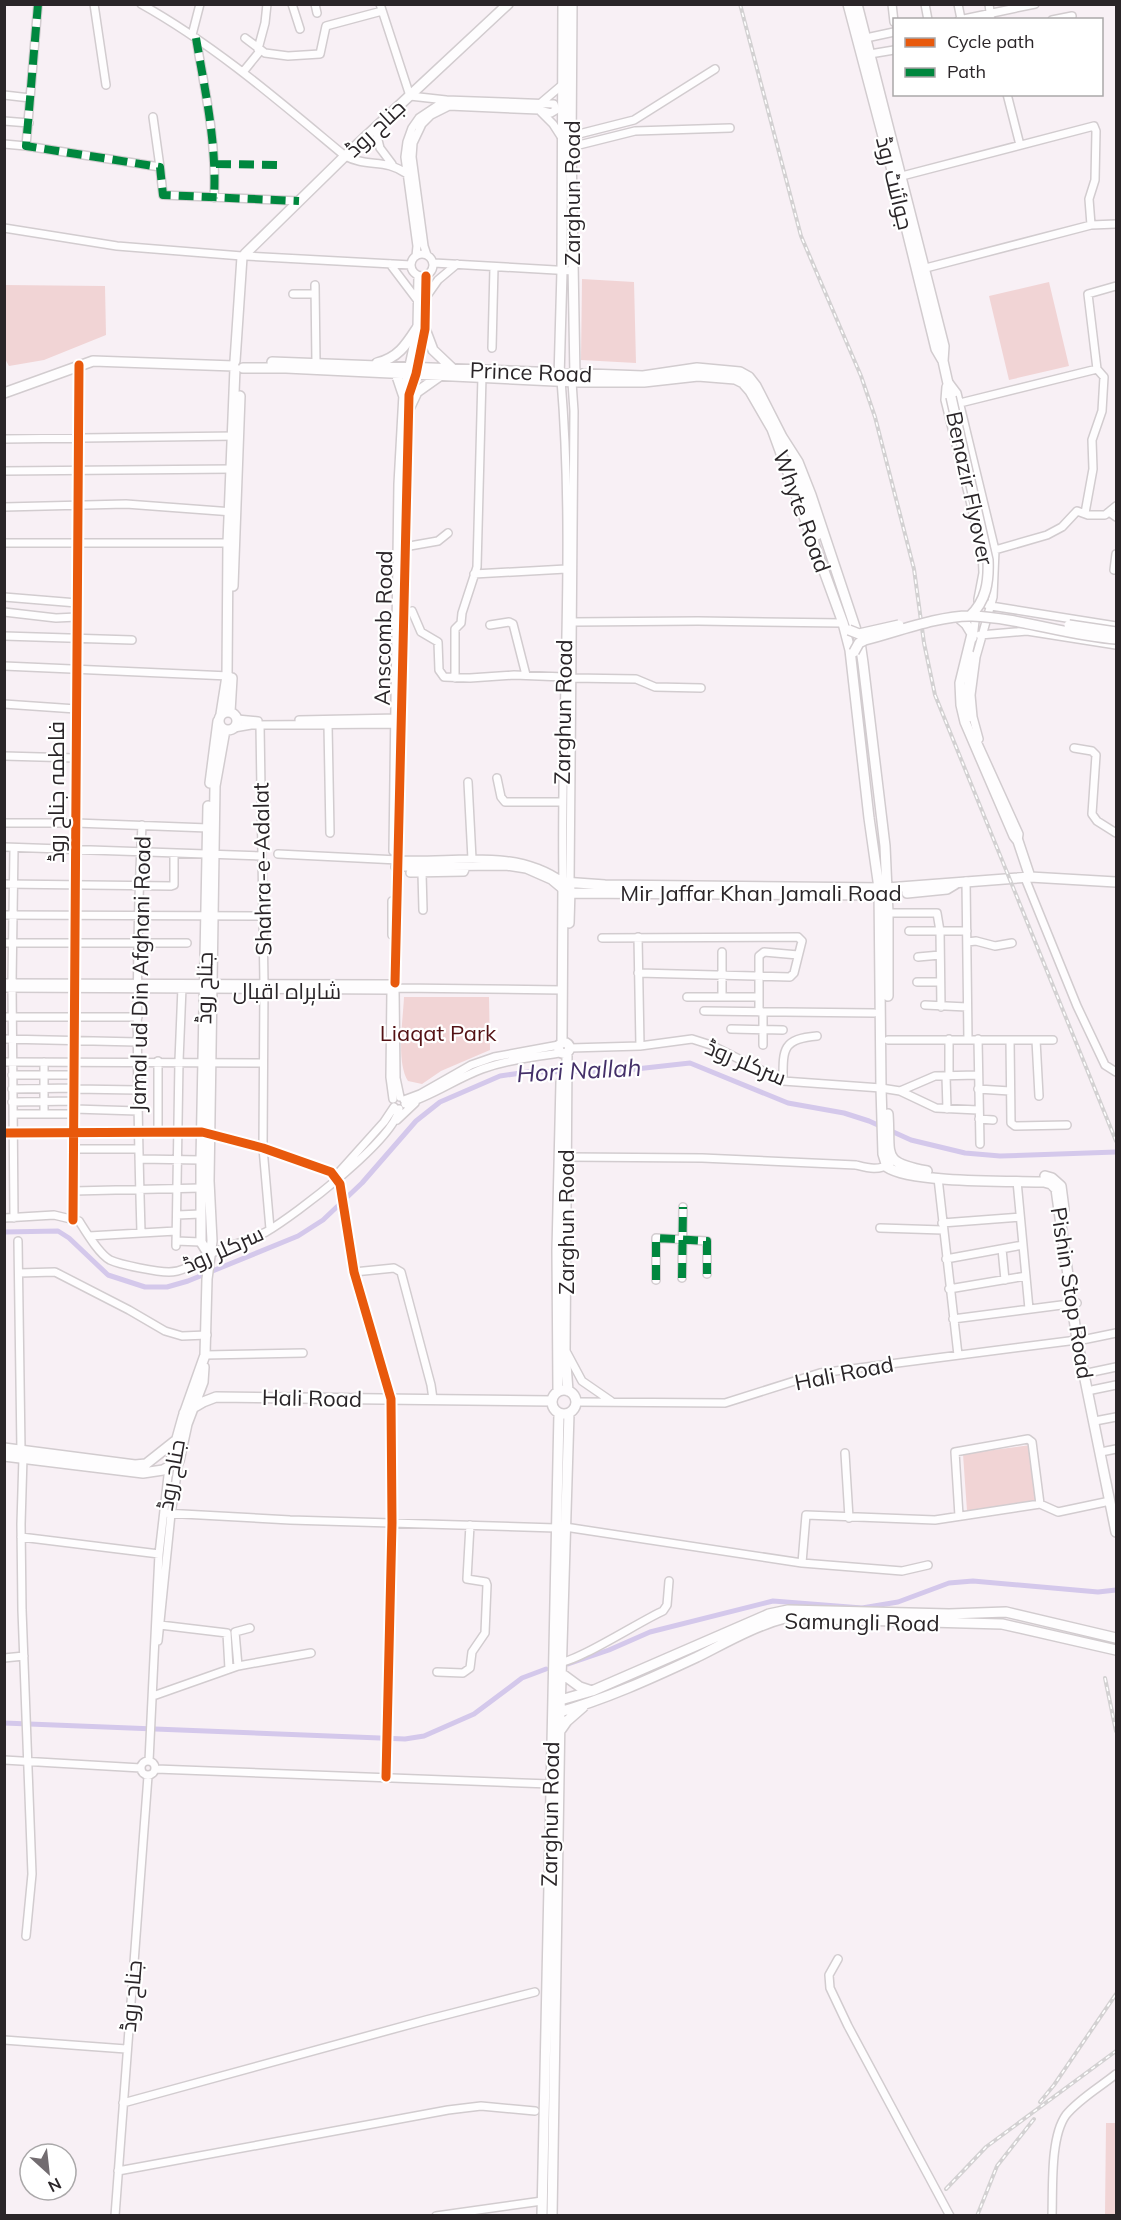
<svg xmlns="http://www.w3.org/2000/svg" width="1121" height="2220" viewBox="0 0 1121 2220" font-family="Mulish,Cairo,sans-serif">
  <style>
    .green { fill: #f1d4d5 }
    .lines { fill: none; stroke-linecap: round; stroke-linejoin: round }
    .canal { stroke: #d4c8eb; stroke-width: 5 }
    .minor-casing { stroke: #d2cccf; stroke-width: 10 }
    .major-casing { stroke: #d2cccf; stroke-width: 12 }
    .minor { stroke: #fefdfe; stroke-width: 7 }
    .major { stroke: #fefdfe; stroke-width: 9 }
    .rail-casing { stroke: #d3d1d2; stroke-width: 4 }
    .rail { stroke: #fff; stroke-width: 1.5; stroke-dasharray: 4.5; stroke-linecap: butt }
    .major-bridge-casing { stroke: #d2cccf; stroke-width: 12; stroke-linecap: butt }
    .major-bridge { stroke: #fefdfe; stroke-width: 9 }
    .quiet { stroke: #00873e; stroke-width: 8; stroke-dasharray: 15 8; stroke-linecap: butt }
    .cycleway-casing { stroke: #fff; stroke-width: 13 }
    .cycleway { stroke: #e8590c; stroke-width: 9 }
    .labels { text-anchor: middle; stroke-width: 4.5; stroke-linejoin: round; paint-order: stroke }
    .street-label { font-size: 22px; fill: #2a2528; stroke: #fff }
    .park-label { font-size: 22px; fill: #541215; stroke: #fff }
    .water-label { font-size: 24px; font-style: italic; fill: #432f68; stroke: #fff }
  </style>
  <rect width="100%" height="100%" fill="#f8f0f5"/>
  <path class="green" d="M 582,279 L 634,282 L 636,363 L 581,360 Z
    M 1049,282 L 1069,366 L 1009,380 L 989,296 Z
    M 5,285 L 105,286 L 106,335 L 44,360 L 9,366 L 5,359 Z
    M 404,997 L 489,997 L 490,1050 L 441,1071 L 422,1084 L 408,1081 C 396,1062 403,1020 404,997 Z
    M 1031,1445 L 1038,1500 L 967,1511 L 963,1454 Z
    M 1106,2123 L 1116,2123 L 1116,2215 L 1105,2215 Z"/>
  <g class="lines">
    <path class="canal" d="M 4,1232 L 58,1231 L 69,1238 L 108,1275 L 145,1287 L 167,1287 L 188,1281 L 298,1236 L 323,1220 L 362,1183 L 416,1121 L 440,1102 L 500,1076 L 528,1072 L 618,1071 L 690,1063 L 788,1103 L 844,1113 L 869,1121 L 911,1140 L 965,1153 L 1000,1156 L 1116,1152
      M 568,1664 L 609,1650 L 650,1632 L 773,1601 L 862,1608 L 898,1602 L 949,1583 L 973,1581 L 1098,1592 L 1116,1590
      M 4,1723 L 405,1739 L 424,1736 L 474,1714 L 522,1678 L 546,1669"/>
    <g class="minor-casing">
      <path id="minor" d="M 38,4 L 26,146 L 160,167 L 163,195 L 299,201
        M 94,4 L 106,85
        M 141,4 C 216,46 280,102 345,156 C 368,168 385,158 407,174
        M 292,4 L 300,29
        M 315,4 L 317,13
        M 380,4 L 410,96 L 446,100
        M 892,4 L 894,22
        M 925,4 L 928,20
        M 958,4 L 961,19
        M 989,4 L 991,20
        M 959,20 L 1035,4
        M 1052,20 L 1072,16
        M 192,35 L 200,4
        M 196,38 C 205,91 217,143 214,198
        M 245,38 L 265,53 L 288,56 L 320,54 L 326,26 L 382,11
        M 866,38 L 894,32
        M 258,49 L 265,23 L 267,4
        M 870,54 L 894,50
        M 243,72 L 260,51
        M 1007,94 L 1020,145
        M 4,95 L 30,98
        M 542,102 L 562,85
        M 541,112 L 553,124 L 562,138
        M 153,117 L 160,167
        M 4,121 L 29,123
        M 375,128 L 380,148 L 392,164
        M 571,136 L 634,120 L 715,69
        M 4,144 L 26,146
        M 571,147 L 635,131 L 730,128
        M 902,176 L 1094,126 L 1096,131 L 1095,180 L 1089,199 L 1091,225
        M 4,228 L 117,246 L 242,256
        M411 265a11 11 0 1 1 22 0a11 11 0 1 1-22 0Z
        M 246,256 L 411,265
        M 416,256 L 417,246 L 405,157 L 407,142 L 412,128 L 419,118 L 446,100 L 554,104 L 556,110 L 551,113 L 539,110 L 449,106 L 431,115 L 422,124 L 413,143 L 412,157 L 424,246 L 427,255
        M 434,263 L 573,271
        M 390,264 L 418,301
        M 922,269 L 1091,225 L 1116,224
        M 315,285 L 316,363
        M 293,294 L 315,294
        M 426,297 L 438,280 L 457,264
        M 492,348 L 494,267
        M 561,380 C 575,547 560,715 563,882
        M 948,381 L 957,393 L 995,550 L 993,597 L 976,657 L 971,695 L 973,717 L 979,739
        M 946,387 L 945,400 L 976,525
        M 960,403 L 1097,369
        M 4,439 L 237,436
        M 4,471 L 233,469
        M 4,507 L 126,504 L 233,512
        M 1109,512 L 1116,517
        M 1085,513 L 1093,469 L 1092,440 L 1102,411 L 1104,377 L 1097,369 L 1088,294 L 1116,286
        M 4,543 L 233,543
        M 404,547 L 438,541 L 448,533
        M 995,550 L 1047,535 L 1062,527 L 1077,511 L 1088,515 L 1105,515 L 1116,506
        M 1114,570 L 1116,554
        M 474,574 L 566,569
        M 4,597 L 77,603
        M 978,599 L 983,573 L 982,548
        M 978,601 L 991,606 L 1116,626
        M 412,611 L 421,632 L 438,642 L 439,670 L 444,677 L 470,678 L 514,675 L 564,677
        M 4,612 L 56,618 L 77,617
        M 573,622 L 698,621 L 843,623
        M 490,625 L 509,622 L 513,624 L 526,675
        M 980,635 L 1027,631 L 1116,645
        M 4,636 L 132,640
        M 973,638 L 976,613
        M 4,666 L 229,676
        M 455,678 L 455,629 L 461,623 L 462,613 L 477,567 L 482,376
        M 572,678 L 636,679 L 655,687 L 701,688
        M 4,704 L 76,709
        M 968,718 L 966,699 L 971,655
        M 237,719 L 258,721
        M 299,720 L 399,718
        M 260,725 L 264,984 L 263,1148 L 270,1229
        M 328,725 L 330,833
        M 234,728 L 251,725 L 398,724
        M 975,737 L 1019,834 L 1018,841
        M 1074,748 L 1092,751 L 1096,755 L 1092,814 L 1097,821 L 1116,833
        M 4,756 L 76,758
        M 497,778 L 501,797 L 505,802 L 562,802
        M 468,782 L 472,859
        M 4,823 L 76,823 L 208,828
        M 4,847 L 262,856
        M 14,848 L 12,983 L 14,1218
        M 393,851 L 398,484 L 403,394 L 417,328 L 418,276
        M 278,854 C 318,856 358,858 398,860 C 454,863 515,847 563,882
        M 395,867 L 506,866 L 526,869 L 551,880 L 563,890
        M 410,873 L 464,872 L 466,867
        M 422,873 L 423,910
        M 1025,878 L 1077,1006 L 1105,1065 L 1116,1072
        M 966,881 L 968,1040
        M 570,883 L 574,411 L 572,382
        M 4,884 L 171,886 L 174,885 L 174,853
        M 888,913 L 937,913 L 940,931 L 941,1007
        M 4,915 L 263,916
        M 909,931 L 967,931
        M 392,935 L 392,901
        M 638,937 L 640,1046
        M 602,938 L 798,937 L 802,941 L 794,973 L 790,977 L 638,973
        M 967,942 L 976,941 L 995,946 L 1012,943
        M 4,943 L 187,943
        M 918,957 L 940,955
        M 917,982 L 940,982
        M 4,983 L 389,984
        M 395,983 L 409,395 L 416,374 L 425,329 L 426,276
        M 4,988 L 390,990
        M 397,988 L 562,990
        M 391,991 L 390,1077 L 393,1099
        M 395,991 L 396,1078 L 400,1097
        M 687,997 L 759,997
        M 722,997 L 722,952
        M 925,1005 L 967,1007
        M 704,1011 L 874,1013
        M 759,1012 L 759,956 L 764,952 L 798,955
        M 763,1012 L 763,1045
        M 4,1017 L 138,1017
        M 731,1029 L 783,1030
        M 4,1039 L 138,1042
        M 949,1039 L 949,1076
        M 978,1039 L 980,1144
        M 888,1040 L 1053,1040
        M 1010,1040 L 1011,1123 L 1015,1126 L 1067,1125
        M 1036,1040 L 1039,1096
        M 570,1048 L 640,1046 L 692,1039 L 711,1045 L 783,1081 L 881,1088 L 900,1091 L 936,1108 L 978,1110
        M 158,1061 L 158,1132
        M 4,1062 L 263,1063
        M 12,1075 L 74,1075
        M 946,1076 L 947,1109
        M 783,1081 C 783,1049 782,1039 817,1036
        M 12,1089 L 74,1088
        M 74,1089 L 138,1090
        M 978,1089 L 1010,1091
        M 900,1091 L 935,1076 L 978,1075
        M 404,1100 L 420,1094 L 471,1065 L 494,1057 L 559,1045
        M 12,1102 L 74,1101
        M 405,1104 C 432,1096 455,1079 482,1069 C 507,1060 534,1057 560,1053
        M 74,1109 L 138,1111
        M 13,1114 L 74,1114
        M 44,1114 L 44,1062
        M 979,1119 L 993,1120
        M 397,1120 L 415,1103
        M 4,1133 L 202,1132 L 263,1148 L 331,1172 L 340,1184 L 354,1272 L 391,1399 L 392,1523 L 386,1777
        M 74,1149 L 139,1149
        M 567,1157 L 702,1158 L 856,1165 C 868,1168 878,1171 890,1164
        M 139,1159 L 201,1160
        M 337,1178 L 340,1171 L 384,1122 L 394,1107
        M 938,1178 L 958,1355
        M 1017,1181 L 1029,1309
        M 73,1191 L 201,1188
        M 177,1215 L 201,1214
        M 4,1218 L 54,1215 L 79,1221 C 86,1232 99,1254 110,1260 C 121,1265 157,1272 169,1272 C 185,1272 197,1261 210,1254 C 228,1246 248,1241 266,1232 C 295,1215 394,1140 399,1109
        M 73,1220 L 79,365
        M 942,1223 L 1020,1217
        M 880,1228 L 943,1230
        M 141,1232 C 137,1096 135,960 142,825
        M 89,1236 L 176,1231
        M 18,1241 L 21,1450
        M 176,1241 L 201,1242
        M 176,1246 L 179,1061 L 182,987
        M 1002,1249 L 1005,1280
        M 946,1259 L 1023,1245
        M 354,1272 L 394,1268 L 401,1272 L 431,1385 L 433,1399
        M 19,1273 L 55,1272 L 129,1310 L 165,1331 L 182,1336 L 207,1335
        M 682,1278 L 683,1207
        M 656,1280 L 656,1238 L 707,1241 L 707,1274
        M 949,1289 L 1026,1276
        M 953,1319 L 1077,1303
        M 1082,1340 L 1116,1333
        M 567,1353 L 582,1381 L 611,1401
        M 205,1355 L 303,1353
        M 1083,1374 L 1116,1367
        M 1087,1391 L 1116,1385
        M 576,1402 L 725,1403 L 820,1373 L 1077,1340
        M 1095,1421 L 1116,1417
        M 1101,1452 L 1116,1449
        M 845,1453 L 849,1518
        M 23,1457 L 21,1524 L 22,1610 L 32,1874 L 26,1936
        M 164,1513 L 290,1520 L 556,1528
        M 959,1516 L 955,1452 L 1028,1439 L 1032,1442 L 1040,1504
        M 565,1527 L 802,1563 L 902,1571 L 928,1565
        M 21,1537 L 159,1554
        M 802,1563 L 806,1515 L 935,1520 L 1040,1504 L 1058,1512 L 1110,1501
        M 160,1625 L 227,1633 L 229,1669
        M 158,1641 L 171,1514 L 179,1461
        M 4,1658 L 24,1656
        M 557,1663 C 574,1664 642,1620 663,1611 L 667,1605 L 669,1581
        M 238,1666 L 235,1632 L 250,1628
        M 437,1672 L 463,1673 L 470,1668 L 472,1652 L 485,1633 L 487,1585 L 486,1582 L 467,1579 L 470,1525
        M 153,1696 L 238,1666 L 311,1653
        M 4,1760 L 141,1768
        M141 1768a7 7 0 1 1 14 0a7 7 0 1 1-14 0Z
        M 149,1761 L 159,1554 L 169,1467
        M 156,1769 L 550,1784
        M 838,1959 L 829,1975 L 830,1988 L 848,2026 L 950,2216
        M 4,2040 L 126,2049
        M 123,2103 L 426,2020 L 535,1992
        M 118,2171 L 448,2110 L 481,2106 L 535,2111
        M 115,2216 L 148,1776
        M 436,2216 L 542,2201
        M 1052,2216 C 1053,2188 1050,2137 1066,2115 C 1079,2099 1100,2087 1116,2074"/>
    </g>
    <g class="major-casing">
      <path id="major" d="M 572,4 L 571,147 L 575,377
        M 848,4 L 894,178 L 936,349 L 943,361
        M 857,4 L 944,346 L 943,361 L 951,397
        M 245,254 L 345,156 L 508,4
        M 425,329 L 433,350 L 453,369
        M 235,361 L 242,257
        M 272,362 L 643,376 L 697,368 L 740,372 L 749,377 L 756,386 L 782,437 L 798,462 L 811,495 L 860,642 L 863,663 L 885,846 L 888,913 L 888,996
        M 377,363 C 398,358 406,345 417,328
        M 243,368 L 286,368 L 575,382 L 644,382 L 698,376 L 735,379 L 743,383 L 750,391 L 772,429 L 843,623 L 850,650 L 869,818 L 879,888 L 881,1088 L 883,1154 L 887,1167 C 910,1183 1011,1181 1044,1182 L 1051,1184 L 1056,1189 L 1077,1340 L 1116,1532
        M 396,373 L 403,394
        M 559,378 L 562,271 L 563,4
        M 4,393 L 93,361 L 234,366
        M 408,411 L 417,392 L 441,375
        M 789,464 L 802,492 L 817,535
        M 233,586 L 240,396
        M 958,617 L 966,624 L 972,634 L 960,683 L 961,705 L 965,722 L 1014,836 L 1018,841 L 1030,877
        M219 721a9 9 0 1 1 18 0a9 9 0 1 1-18 0Z
        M 230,712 L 232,678
        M 221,714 L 227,676 L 228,543 L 235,368
        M 210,783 L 218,721
        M 208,806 L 201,1160 L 201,1242 L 209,1255
        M 563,890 L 570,893 L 884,895
        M 907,893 L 947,889 L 957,883
        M 569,923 L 570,889
        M558.5 1048a5.5 5.5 0 1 1 11 0a5.5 5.5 0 1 1-11 0Z
        M 562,1043 L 563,882 L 605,885 L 887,888 L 1030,877 L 1116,882
        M 567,1053 L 565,1351 L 568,1391
        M 888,1114 C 891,1156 880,1162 927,1171
        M 1045,1176 L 1052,1178 L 1061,1186 L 1064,1209
        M552 1402a12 12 0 1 1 24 0a12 12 0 1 1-24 0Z
        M 558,1391 L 557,1250 L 561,1082
        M 184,1413 L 203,1402 L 216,1397 L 552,1401
        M 4,1448 L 135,1465 L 146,1464 L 175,1441
        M 4,1456 L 143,1473 L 163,1470 L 179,1461 L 187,1424 L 203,1382 L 204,1367
        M 169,1467 L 183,1417 L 205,1355 L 207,1279 L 212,1241 L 209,1181 L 215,786 L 225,730
        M 561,1673 L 580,1687 L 592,1691
        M 557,1701 L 592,1691 L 769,1614 L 788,1610 L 949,1614 L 1006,1612 L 1116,1638
        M 556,1713 C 604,1700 652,1678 697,1657 C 725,1643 754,1626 785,1618 L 1002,1624 L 1116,1650
        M 560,1731 L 567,1721 L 583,1707
        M 542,2216 L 559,1413
        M 552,2216 L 560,1712 L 569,1413"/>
    </g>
    <use href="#minor" class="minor"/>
    <use href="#major" class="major"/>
    <g class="rail-casing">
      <path id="rail" d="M 740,4 L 801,236 L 861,376 L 875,417 L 914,569 L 924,643 L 935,695 L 1116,1141
        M 1105,1678 L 1116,1731
        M 1040,2102 L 1054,2085 L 1116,1994
        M 946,2189 L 986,2147 L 1116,2051
        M 977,2216 L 997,2166 L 1034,2119"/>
    </g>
    <use href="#rail" class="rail"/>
    <g class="major-bridge-casing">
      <path id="major-bridge" d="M 951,397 L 988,560 C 989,582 986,601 970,616
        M 1069,625 L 1116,632
        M 849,630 L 859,634 L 899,625
        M 854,652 L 859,643 L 865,640 C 896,632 941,615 972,616 C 1021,618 1068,636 1116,639"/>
    </g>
    <use href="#major-bridge" class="major-bridge"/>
    <path class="quiet" d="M 38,4 L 26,146 L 160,167 L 163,195 L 299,201
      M 196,38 C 205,91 217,143 214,198
      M 216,164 L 278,165
      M 682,1278 L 683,1207
      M 656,1280 L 656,1238 L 707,1241 L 707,1274"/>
    <g class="cycleway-casing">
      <path id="cycleway" d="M 395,983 L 409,395 L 416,374 L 425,329 L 426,276
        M 4,1133 L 202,1132 L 263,1148 L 331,1172 L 340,1184 L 354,1272 L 391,1399 L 392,1523 L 386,1777
        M 73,1220 L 79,365"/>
    </g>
    <use href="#cycleway" class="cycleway"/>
  </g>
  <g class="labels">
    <g class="street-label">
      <text transform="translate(375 128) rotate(-43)" y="8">جناح روڈ</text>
      <text transform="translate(895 183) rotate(76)" y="8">جوائنٹ روڈ</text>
      <text transform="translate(572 193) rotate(-90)" y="8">Zarghun Road</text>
      <text transform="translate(531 372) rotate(2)" y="8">Prince Road</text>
      <text transform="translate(970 488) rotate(78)" y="8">Benazir Flyover</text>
      <text transform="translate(802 511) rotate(70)" y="8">Whyte Road</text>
      <text transform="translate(383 628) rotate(-89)" y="8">Anscomb Road</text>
      <text transform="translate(563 712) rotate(-89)" y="8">Zarghun Road</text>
      <text transform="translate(56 792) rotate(-90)" y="8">فاطمہ جناح روڈ</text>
      <text transform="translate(262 869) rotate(-91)" y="8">Shahra-e-Adalat</text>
      <text x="761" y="901">Mir Jaffar Khan Jamali Road</text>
      <text transform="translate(140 974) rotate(-89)" y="8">Jamal ud Din Afghani Road</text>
      <text transform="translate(204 988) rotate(-89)" y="8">جناح روڈ</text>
      <text x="287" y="999">شاہراہ اقبال</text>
      <text transform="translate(746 1062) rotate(23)" y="8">سرکلر روڈ</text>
      <text transform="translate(566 1222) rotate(-90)" y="8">Zarghun Road</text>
      <text transform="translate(223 1249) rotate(-24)" y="8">سرکلر روڈ</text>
      <text transform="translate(1072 1293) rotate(81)" y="8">Pishin Stop Road</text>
      <text transform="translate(844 1373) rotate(-11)" y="8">Hali Road</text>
      <text transform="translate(312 1398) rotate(1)" y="8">Hali Road</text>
      <text transform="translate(171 1475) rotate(-80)" y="8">جناح روڈ</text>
      <text transform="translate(862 1622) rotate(1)" y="8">Samungli Road</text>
      <text transform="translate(550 1814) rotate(-89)" y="8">Zarghun Road</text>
      <text transform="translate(131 1996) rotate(-85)" y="8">جناح روڈ</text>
    </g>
    <g class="park-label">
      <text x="438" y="1041">Liaqat Park</text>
    </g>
    <g class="water-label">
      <text transform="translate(579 1071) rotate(-3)" y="8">Hori Nallah</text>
    </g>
  </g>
  <rect width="1121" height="2220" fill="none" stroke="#2a2528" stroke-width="12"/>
  <rect x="893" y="18" width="210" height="78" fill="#ffffff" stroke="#aaa8a9" stroke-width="1.5"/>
  <rect x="905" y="38" width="30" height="9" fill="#e8590c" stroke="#aaa8a9" stroke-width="1.5"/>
  <text x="947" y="48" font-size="18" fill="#2a2528">Cycle path</text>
  <rect x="905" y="68" width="30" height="9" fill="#00873e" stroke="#aaa8a9" stroke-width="1.5"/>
  <text x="947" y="78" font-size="18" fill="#2a2528">Path</text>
  <g transform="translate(48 2172) rotate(153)"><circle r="28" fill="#ffffff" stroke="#aaa8a9" stroke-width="1.5"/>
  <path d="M0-4.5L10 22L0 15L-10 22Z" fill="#726c70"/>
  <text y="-9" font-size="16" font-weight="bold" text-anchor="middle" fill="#2a2528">N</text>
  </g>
</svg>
